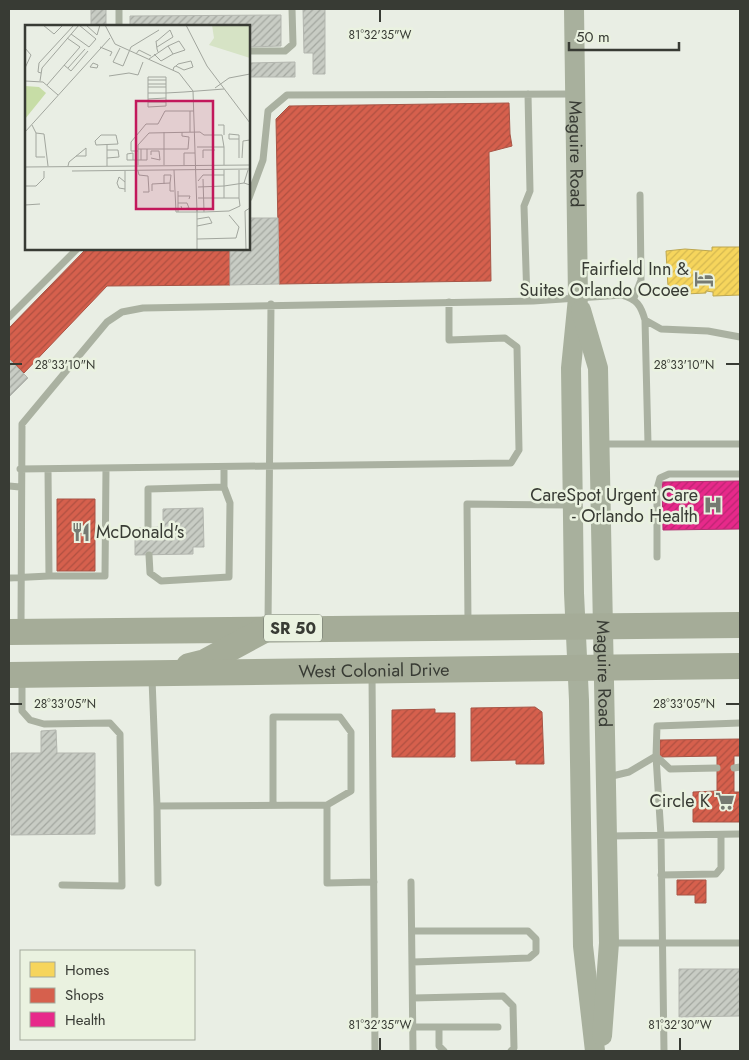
<svg xmlns="http://www.w3.org/2000/svg" width="749" height="1060" viewBox="0 0 749 1060" font-family="Jost,sans-serif">
  <style>
    .homes { fill: url(#homes-hatch); stroke: #bda750 }
    .shops { fill: url(#shops-hatch); stroke: #a75546 }
    .health { fill: url(#health-hatch); stroke: #b22e70 }
    .building { fill: url(#building-hatch); stroke: #b3b6af }
    .lines { fill: none; stroke-linecap: round; stroke-linejoin: round }
    .lane { stroke: #aab1a1; stroke-width: 7 }
    .secondary { stroke: #a8b09d; stroke-width: 20 }
    .highway { stroke: #a5ac98; stroke-width: 26 }
    .ticks { fill: none; stroke: #383b34; stroke-width: 2 }
    .labels { text-anchor: middle; stroke-width: 5; stroke-linejoin: round; paint-order: stroke }
    .shield { fill: #eaf2e0; stroke: #6d7268; stroke-width: 1 }
    .shield-label { font-size: 16px; font-weight: bold; fill: #383b34 }
    .street-label { font-size: 18px; fill: #383b34; stroke: #eaf2e0 }
    .poi-label { font-size: 18px; fill: #383b34; stroke: #eaf2e0; text-anchor: end }
    .inset-road { fill: none; stroke: #a2a69e; stroke-width: 1 }
    .view { fill: #c2185b; fill-opacity: 0.15; stroke: #c2185b; stroke-width: 2.5 }
    .inset-edge { fill: none; stroke: #383b34; stroke-width: 2.5 }
    .ticks-label { font-size: 12px; text-anchor: middle; fill: #383b34; stroke: #eaf2e0; stroke-width: 5; stroke-linejoin: round; paint-order: stroke }
  </style>
  <defs>
    <pattern id="homes-hatch" width="6" height="6" patternUnits="userSpaceOnUse" patternTransform="scale(1.25)"><rect width="6" height="6" fill="#f6d55c"/><path d="M-1 1l2-2M0 6l6-6M5 7l2-2" fill="none" stroke="#d4b851"/></pattern>
    <pattern id="shops-hatch" width="6" height="6" patternUnits="userSpaceOnUse" patternTransform="scale(1.25)"><rect width="6" height="6" fill="#d6604d"/><path d="M-1 1l2-2M0 6l6-6M5 7l2-2" fill="none" stroke="#af5041"/></pattern>
    <pattern id="health-hatch" width="6" height="6" patternUnits="userSpaceOnUse" patternTransform="scale(1.25)"><rect width="6" height="6" fill="#e7298a"/><path d="M-1 1l2-2M0 6l6-6M5 7l2-2" fill="none" stroke="#bc2472"/></pattern>
    <pattern id="building-hatch" width="6" height="6" patternUnits="userSpaceOnUse" patternTransform="scale(1.25)"><rect width="6" height="6" fill="#c8ccc4"/><path d="M-1 1l2-2M0 6l6-6M5 7l2-2" fill="none" stroke="#a3a7a0"/></pattern>
  </defs>
  <rect width="100%" height="100%" fill="#e9eee4"/>
  <path class="homes" d="M 712,247 L 740,247 L 740,295 L 713,296 L 713,292 L 706,291 L 706,293 L 685,294 L 684,291 L 673,290 L 668,287 L 666,251 L 685,249 L 712,251 Z"/>
  <path class="shops" d="M 509,103 L 510,134 L 512,146 L 489,152 L 491,281 L 279,284 L 276,119 L 289,106 Z
    M 86,249 L 230,249 L 230,285 L 107,286 L 24,373 L 9,359 L 9,328 Z
    M 57,499 L 95,499 L 95,571 L 57,571 Z
    M 535,707 L 542,712 L 544,764 L 516,764 L 516,760 L 471,761 L 471,708 Z
    M 435,709 L 435,713 L 455,713 L 455,757 L 392,757 L 392,710 Z
    M 740,739 L 740,756 L 734,756 L 734,792 L 740,792 L 740,822 L 693,822 L 693,792 L 717,791 L 717,756 L 660,757 L 660,740 Z
    M 677,880 L 706,880 L 706,903 L 695,903 L 695,895 L 677,895 Z"/>
  <path class="health" d="M 740,481 L 740,529 L 663,530 L 662,482 Z"/>
  <path class="building" d="M 91,9 L 106,9 L 106,26 L 91,26 Z
    M 303,9 L 325,9 L 325,74 L 313,74 L 313,53 L 304,53 Z
    M 281,15 L 281,46 L 249,47 L 249,26 L 130,26 L 130,16 Z
    M 295,62 L 295,77 L 249,77 L 249,63 Z
    M 249,218 L 278,218 L 279,284 L 230,285 L 230,249 L 249,249 Z
    M 9,359 L 28,378 L 9,397 Z
    M 203,508 L 204,547 L 193,547 L 193,554 L 135,555 L 135,528 L 163,527 L 163,509 Z
    M 56,730 L 57,753 L 95,753 L 95,834 L 11,835 L 11,753 L 41,753 L 41,731 Z
    M 679,969 L 740,969 L 740,1016 L 679,1017 Z"/>
  <g class="lines">
    <path class="lane" d="M 119,9 L 119,26
      M 249,51 L 285,51 L 293,44 L 292,9
      M 249,198 L 263,160 L 268,111 L 287,95 L 574,94
      M 634,298 L 641,280 L 640,195
      M 527,301 L 524,206 L 530,191 L 528,94
      M 9,317 L 77,249
      M 645,320 L 648,444
      M 602,444 L 740,444
      M 224,467 L 224,487
      M 20,469 L 511,463 L 519,450 L 517,347 L 505,338 L 449,340 L 449,302
      M 9,486 L 20,487
      M 148,527 L 148,489 L 224,487 L 230,503 L 229,577 L 161,581 L 150,573 L 149,555
      M 657,557 L 657,489 L 660,478 L 669,474 L 740,474
      M 49,576 L 105,576 L 106,468
      M 9,578 L 49,576 L 48,469
      M 468,622 L 467,504 L 571,505
      M 268,624 L 271,304
      M 21,626 L 22,424 L 107,322 L 122,312 L 143,308 L 533,301 L 622,295 C 637,299 641,306 645,320 L 661,329 L 708,331 L 740,337
      M 372,674 L 375,1051
      M 152,679 L 157,806
      M 22,681 L 22,711 L 30,720 L 44,724 L 110,723 L 120,734 L 122,886 L 62,885
      M 656,756 L 670,769 L 717,768
      M 734,768 L 740,767
      M 608,777 L 629,772 L 656,756
      M 273,805 L 273,717 L 340,717 L 351,732 L 351,791 L 327,805
      M 610,836 L 740,834
      M 661,875 L 716,874 L 721,868 L 721,835
      M 411,882 L 413,1051
      M 158,883 L 157,806 L 327,805 L 327,883 L 374,882
      M 412,931 L 528,931 L 536,939 L 536,952 L 529,958 L 413,962
      M 611,943 L 740,943
      M 413,998 L 503,996 L 513,1006 L 514,1048 L 511,1051
      M 413,1027 L 498,1027
      M 439,1027 L 439,1046 L 444,1051
      M 664,1051 L 661,836 L 656,756 L 657,726 L 740,723"/>
    <g class="secondary">
      <path id="s1" d="M 574,9 L 578,298 L 571,368 L 574,593 L 579,700 L 583,946 L 595,1051"/>
      <path id="s2" d="M 581,310 L 598,368 L 609,943 L 602,1036"/>
    </g>
    <g class="highway">
      <path d="M 9,632 L 740,625"/>
      <path d="M 189,666 L 205,662 L 266,629"/>
      <path id="s3" d="M 9,675 L 740,666"/>
    </g>
  </g>
  <path class="ticks" d="M 380,10 L 380,22M 10,364 L 22,364M 726,364 L 739,364M 10,704 L 22,704M 726,704 L 739,704M 380,1038 L 380,1050M 680,1038 L 680,1050"/>
  <defs>
    <g id="hotel-bare" transform="scale(1.5)"><path d="M-6-4.5h1.5V1H6V5H4.5V3h-9V5H-6ZM-4 0a1.8 1.8 0 1 1 3.6 0ZM.5 0V-2.5h3Q6-2.5 6 0Z" fill="#767a72" stroke="#eaf2e0" stroke-width="2.5" paint-order="stroke"/></g>
    <g id="hospital-bare" transform="scale(1.5)"><path d="M-5-5h3v3.5h4V-5h3V5h-3V1.5h-4V5h-3Z" fill="#767a72" stroke="#eaf2e0" stroke-width="2.5" paint-order="stroke"/></g>
    <g id="restaurant-bare" transform="scale(1.5)"><path d="M-5-6h1v4h1v-4h1v4h1v-4h1v5L-1.5 .5V6h-2V.5L-5-1ZM5-6V6H3V1.5H1.5Q1.5-4 5-6Z" fill="#767a72" stroke="#eaf2e0" stroke-width="2.5" paint-order="stroke"/></g>
    <g id="supermarket-bare" transform="scale(1.5)"><path d="M-6-5.5h2.5l.6 2H6L4.5 2H-2.5L-4.4-4H-6ZM-1.5 3.2a1.3 1.3 0 1 0 .1 0ZM3 3.2a1.3 1.3 0 1 0 .1 0Z" fill="#767a72" stroke="#eaf2e0" stroke-width="2.5" paint-order="stroke"/></g>
  </defs>
  <g fill-rule="evenodd">
    <use href="#hotel-bare" x="704" y="279"/>
    <use href="#hospital-bare" x="713" y="505"/>
    <use href="#restaurant-bare" x="81" y="532"/>
    <use href="#supermarket-bare" x="725" y="801"/>
  </g>
  <g class="labels">
    <rect class="shield" x="264" y="614.5" width="58" height="27" rx="4"/>
    <g class="shield-label">
      <text x="293" y="634">SR 50</text>
    </g>
    <g class="street-label">
      <text dy="6" stroke="none"><textPath href="#s1" startOffset="145">Maguire Road</textPath></text>
      <text dy="6" stroke="none"><textPath href="#s3" startOffset="365">West Colonial Drive</textPath></text>
      <text dy="6" stroke="none"><textPath href="#s2" startOffset="366">Maguire Road</textPath></text>
    </g>
    <g class="poi-label">
      <text x="689" y="275">Fairfield Inn &amp;<tspan x="689" dy="21">Suites Orlando Ocoee</tspan></text>
      <text x="698" y="501">CareSpot Urgent Care<tspan x="698" dy="21">- Orlando Health</tspan></text>
      <text x="96" y="538" text-anchor="start">McDonald's</text>
      <text x="710" y="807">Circle K</text>
    </g>
  </g>
  <g transform="translate(25 25)">
    <rect width="225" height="225" fill="#e9eee4"/>
    <path d="M 187,0 L 225,0 L 225,33 L 184,20 L 189,13 Z" fill="#d6e3c5"/>
    <path d="M 0,61 L 14,62 L 21,68 L 0,94 Z" fill="#c7dda6"/>
    <path class="inset-road" d="M 18,0 L 29,9 L 37,1M 61,0 L 72,10 L 75,0M 80,0 L 90,19 L 154,48 L 168,66 L 172,187M 161,0 L 182,41 L 225,98M 46,9 L 64,22 L 71,14 L 54,0M 75,22 L 87,27 L 85,31M 132,22 L 148,12 L 145,5 L 132,16 L 131,16 L 132,24 L 133,27M 0,23 L 6,30 L 0,43M 95,23 L 88,37 L 98,41 L 106,22 L 134,5M 111,29 L 114,25 L 126,31M 129,29 L 136,36 L 148,29M 124,34 L 143,21 L 154,16 L 160,25 L 148,29 L 143,21M 68,38 L 73,40 L 72,43 L 65,42 ZM 39,40 L 46,46 L 63,26M 43,43 L 60,24M 148,45 L 149,42 L 151,41 L 153,39 L 166,36 L 168,42 L 159,45 L 151,41M 16,48 L 13,47 L 14,38 L 49,0M 84,51 L 104,48 L 113,50 L 118,37M 123,55 L 141,55M 0,56 L 18,57 L 33,70M 15,56 L 17,43 L 54,0M 123,59 L 141,59M 22,60 L 55,22 L 42,13M 123,62 L 141,62M 190,63 L 204,53 L 225,49M 123,68 L 123,82 L 141,81 L 141,52 L 123,52 L 123,68 L 141,68 L 159,67 L 199,64M 123,74 L 141,73M 123,77 L 141,77M 7,100 L 11,108 L 19,109 L 23,141M 193,100 L 199,100 L 199,110M 0,107 L 85,13M 165,107 L 165,86M 11,108 L 11,132 L 20,132M 76,110 L 91,110 L 93,119 L 71,120 L 70,116 ZM 214,114 L 204,114 L 204,109 L 214,110 L 214,133M 82,120 L 82,141M 172,122 L 199,122 L 199,140M 113,124 L 163,124 L 164,112 L 157,111 L 157,107M 82,125 L 93,125 L 94,132 L 82,133M 113,126 L 106,126 L 106,117 L 121,99 L 133,99 L 140,86 L 169,86M 126,130 L 126,126 L 134,126 L 135,135 L 126,133M 178,133 L 178,125 L 190,125M 217,133 L 218,116 L 225,115M 108,135 L 108,128 L 102,129 L 102,135 L 116,135 L 116,124M 116,135 L 122,135 L 122,124M 113,140 L 113,120 L 124,108 L 175,107 L 179,110 L 197,110 L 199,122M 139,140 L 139,107M 159,140 L 159,128 L 170,128M 43,141 L 44,137 L 61,123 L 61,131 L 51,131M 0,142 L 225,140M 149,145 L 151,187 L 179,187 L 178,154M 223,145 L 219,158 L 225,160M 47,146 L 225,144M 100,146 L 100,167M 113,146 L 114,150 L 123,151 L 124,167 L 118,167M 173,156 L 178,150 L 199,150M 100,157 L 94,152 L 92,158 L 94,163 L 100,164M 139,159 L 139,150 L 146,150 L 145,158M 0,161 L 11,161 L 19,153 L 19,146M 173,162 L 199,161 L 199,145M 127,166 L 127,159 L 145,158 L 145,166 L 149,166M 153,166 L 153,187M 153,171 L 165,171 L 164,174M 173,173 L 214,173 L 214,145M 199,173 L 199,161 L 219,158M 153,178 L 162,178 L 164,183 L 157,184 L 156,181M 0,180 L 15,179M 179,187 L 204,186 L 215,181 L 214,173M 172,201 L 187,198 L 184,192 L 172,194M 172,214 L 211,213 L 214,202 L 204,190M 172,225 L 172,185M 221,225 L 220,186 L 225,183"/>
    <path class="view" d="M 111,76 L 188,76 L 188,184 L 111,184 Z"/>
    <rect width="225" height="225" class="inset-edge"/>
  </g>
  <g class="ticks-label">
    <text x="380" y="39">81°32'35"W</text>
    <text x="65" y="369">28°33'10"N</text>
    <text x="684" y="369">28°33'10"N</text>
    <text x="65" y="708">28°33'05"N</text>
    <text x="684" y="708">28°33'05"N</text>
    <text x="380" y="1029">81°32'35"W</text>
    <text x="680" y="1029">81°32'30"W</text>
  </g>
  <rect width="749" height="1060" fill="none" stroke="#383b34" stroke-width="20"/>
  <rect x="20" y="950" width="175" height="90" fill="#eaf2e0" stroke="#a3a99b"/>
  <rect x="30" y="962" width="25" height="15" fill="#f6d55c" stroke="#a3a99b"/>
  <text x="65" y="975" font-size="15" fill="#383b34">Homes</text>
  <rect x="30" y="988" width="25" height="15" fill="#d6604d" stroke="#a3a99b"/>
  <text x="65" y="1000" font-size="15" fill="#383b34">Shops</text>
  <rect x="30" y="1012" width="25" height="15" fill="#e7298a" stroke="#a3a99b"/>
  <text x="65" y="1025" font-size="15" fill="#383b34">Health</text>
  <path d="M569 42v8h110v-8" fill="none" stroke="#383b34" stroke-width="2.5"/>
  <text x="576" y="42" font-size="15" fill="#383b34" stroke="#eaf2e0" stroke-width="4" paint-order="stroke">50 m</text>
</svg>
